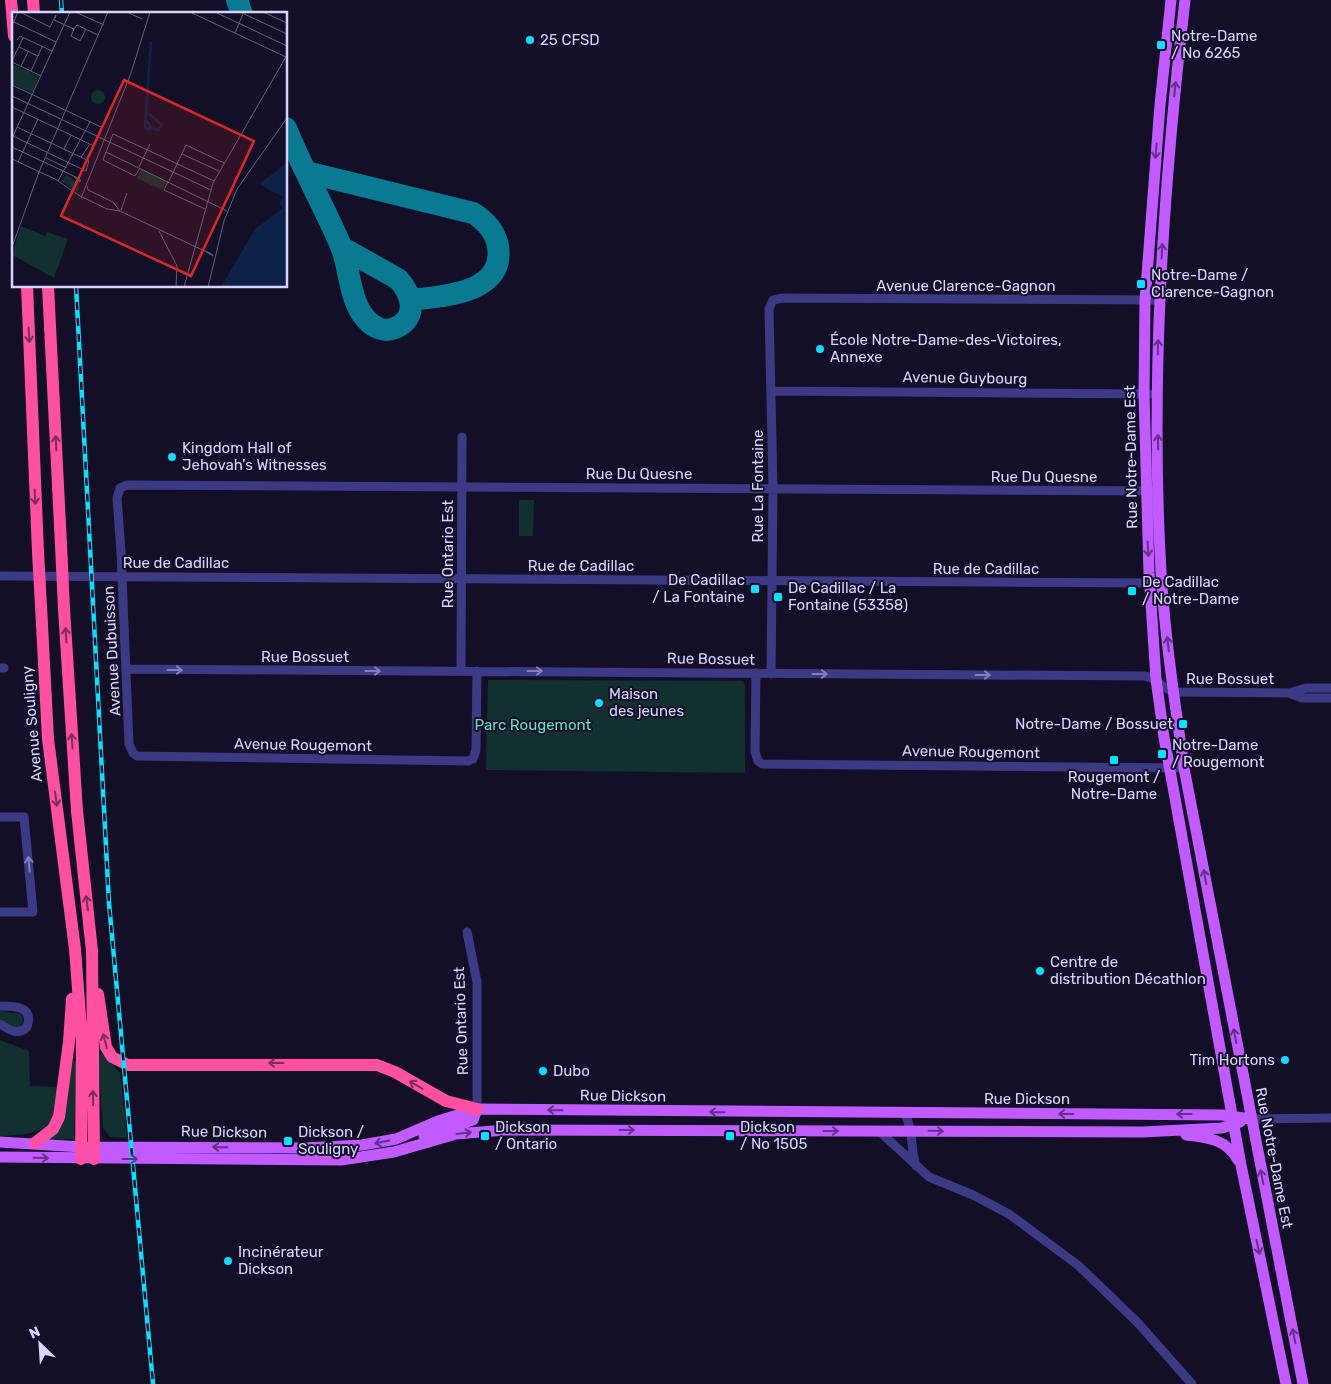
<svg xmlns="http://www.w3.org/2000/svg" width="1331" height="1384" viewBox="0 0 1331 1384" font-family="Rubik,sans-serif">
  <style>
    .green { fill: #12302f }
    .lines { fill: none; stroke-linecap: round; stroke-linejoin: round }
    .taxiway { stroke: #0a7a92; stroke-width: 22 }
    .minor { stroke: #3d3a85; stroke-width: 9 }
    .major { stroke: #c25bff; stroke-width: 11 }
    .highway { stroke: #ff4fa3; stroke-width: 12 }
    .rail-casing { stroke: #00e5ff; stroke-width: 4.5 }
    .rail { stroke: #130f26; stroke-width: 2.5; stroke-dasharray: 8; stroke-linecap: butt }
    .minor-bridge { stroke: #3d3a85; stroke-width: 9 }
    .highway-bridge { stroke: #ff4fa3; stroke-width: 12 }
    .oneway { stroke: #623188 }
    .oneway2 { stroke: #7d2c5e }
    .oneway3 { stroke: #837fbc }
    .poi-dot { fill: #00e5ff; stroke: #130f26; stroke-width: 2 }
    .labels { text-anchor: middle; stroke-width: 4; stroke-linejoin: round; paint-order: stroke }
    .poi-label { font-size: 15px; fill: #d9d4ff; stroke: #130f26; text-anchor: start }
    .street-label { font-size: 15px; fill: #d9d4ff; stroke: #130f26 }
    .park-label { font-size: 15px; fill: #5fe0c0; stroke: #130f26 }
    .inset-river { fill: none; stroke: #0c2248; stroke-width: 2.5 }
    .inset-road { fill: none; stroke: #625e7d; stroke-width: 1 }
    .view { fill: #d62828; fill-opacity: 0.15; stroke: #d62828; stroke-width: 2.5 }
    .inset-edge { fill: none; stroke: #d9d4ff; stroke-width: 2.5 }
  </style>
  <rect width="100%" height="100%" fill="#130f26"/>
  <path class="green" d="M 519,500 L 534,500 L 533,536 L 519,536 Z
    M 488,680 L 743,681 L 745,685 L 745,773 L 486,770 Z
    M 0,1011 L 22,1014 L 23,1023 L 19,1027 L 13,1027 L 0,1019 Z
    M 0,1040 L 29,1051 L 30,1086 L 60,1087 C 58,1096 58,1106 56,1115 C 49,1135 18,1135 0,1136 Z
    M 102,1053 L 120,1073 L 127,1138 L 110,1137 L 103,1128 L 98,1055 Z
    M 73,1061 L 77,1061 L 74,1139 L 49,1140 Z"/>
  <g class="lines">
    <path class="taxiway" d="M 237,0 L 242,14
      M 286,128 C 302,168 324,206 341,246 C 350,268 349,299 365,318 C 372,327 384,333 395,328 C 419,318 412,294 398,279 L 341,247
      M 306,172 L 473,213 C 486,221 495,231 498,246 C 505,294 443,296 411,300"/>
    <path class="minor" d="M 772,391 L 1149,394
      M 121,552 L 117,498 L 120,488 L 127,485 L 1151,491
      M 0,576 L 1155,583
      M 123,602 L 129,744 L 133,753 L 137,756 L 468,761 L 473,759 L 476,750 L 477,671
      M 0,668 L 4,668
      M 127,669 L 1144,676 C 1158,677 1162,689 1174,692 L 1289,693 L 1306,688 L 1331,688
      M 461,671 L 462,437
      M 756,673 L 755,752 L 758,761 L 762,764 L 1184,768
      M 771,674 L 773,488 L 769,309 L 773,300 L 783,298 L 1159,300
      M 1289,693 L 1302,698 L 1331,698
      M 0,817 L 24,817 L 33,912 L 0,912
      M 467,932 L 477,982 L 477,1109
      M 0,1006 C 15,1006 34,1006 27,1027 C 18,1036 9,1030 0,1024
      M 904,1113 C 914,1129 910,1148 916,1166
      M 1251,1119 L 1331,1118
      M 879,1131 L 929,1177 L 973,1195 L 1009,1214 L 1079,1266 L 1138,1323 L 1192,1384"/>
    <path class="major" d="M 1171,0 L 1160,105 L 1145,301 L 1144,394 L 1149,573 L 1156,679 L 1164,737 L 1241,1165 L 1286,1384
      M 1185,0 C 1163,189 1150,381 1161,572 C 1165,638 1175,703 1184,768 L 1303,1384
      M 1186,1135 C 1208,1137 1227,1140 1238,1160
      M 424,1136 L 473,1120 L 477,1109
      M 0,1142 L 82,1147 L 303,1148 L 362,1145 L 396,1139 L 438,1121 L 477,1109 L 1222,1115 L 1251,1119
      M 0,1157 L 341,1160 L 394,1152 L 456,1134 L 505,1130 L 1142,1132 L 1222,1128 L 1240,1122"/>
    <path class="highway" d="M 11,0 L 14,36
      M 33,0 L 34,14
      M 27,286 L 38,552
      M 48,286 L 61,545
      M 41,606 L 48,739 L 75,949 L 82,1042 L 81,1159
      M 64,609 L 77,811 L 92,951 L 94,1159
      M 98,994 L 106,1047 L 112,1057 L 128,1065 L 377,1065 L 395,1072 L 446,1101 L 477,1109
      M 35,1143 L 53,1129 L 59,1117 L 69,1042 L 72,999"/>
    <g class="rail-casing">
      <path id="rail" d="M 61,0 L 62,14
        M 76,286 L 109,903 L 153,1384"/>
    </g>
    <use href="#rail" class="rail"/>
    <path class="minor-bridge" d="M 121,552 L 123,602"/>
    <path class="highway-bridge" d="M 61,545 L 64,609
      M 38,552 L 41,606"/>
  </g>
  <defs><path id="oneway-shaft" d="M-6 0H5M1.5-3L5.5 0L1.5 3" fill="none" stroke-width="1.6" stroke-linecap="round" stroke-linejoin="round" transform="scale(1.25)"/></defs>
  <g class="oneway">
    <use href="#oneway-shaft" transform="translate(1175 89) rotate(-84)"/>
    <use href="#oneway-shaft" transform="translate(1156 151) rotate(94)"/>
    <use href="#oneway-shaft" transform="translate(1162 251) rotate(-87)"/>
    <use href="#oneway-shaft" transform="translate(1158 347) rotate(-89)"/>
    <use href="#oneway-shaft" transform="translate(1158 442) rotate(-91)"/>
    <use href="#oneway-shaft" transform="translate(1148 549) rotate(87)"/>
    <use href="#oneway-shaft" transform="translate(1168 644) rotate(-96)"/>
    <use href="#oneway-shaft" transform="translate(1205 877) rotate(-100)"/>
    <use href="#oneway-shaft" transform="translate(1235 1036) rotate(-101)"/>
    <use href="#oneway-shaft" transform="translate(555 1110) rotate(-179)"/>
    <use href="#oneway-shaft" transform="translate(717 1112) rotate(-179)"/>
    <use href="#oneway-shaft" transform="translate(1066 1114) rotate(-180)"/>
    <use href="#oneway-shaft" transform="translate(1184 1114) rotate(-180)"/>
    <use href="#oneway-shaft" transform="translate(627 1130)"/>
    <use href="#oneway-shaft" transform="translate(831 1131)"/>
    <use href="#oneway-shaft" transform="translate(936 1131) rotate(1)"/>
    <use href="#oneway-shaft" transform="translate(464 1133) rotate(-7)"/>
    <use href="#oneway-shaft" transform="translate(382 1142) rotate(169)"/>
    <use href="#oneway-shaft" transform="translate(220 1147) rotate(-179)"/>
    <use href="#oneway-shaft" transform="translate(41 1158) rotate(1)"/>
    <use href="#oneway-shaft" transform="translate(130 1159)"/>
    <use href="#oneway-shaft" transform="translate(1262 1177) rotate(-101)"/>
    <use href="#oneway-shaft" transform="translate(1258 1247) rotate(78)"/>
    <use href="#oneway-shaft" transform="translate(1294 1336) rotate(-101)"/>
  </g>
  <g class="oneway2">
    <use href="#oneway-shaft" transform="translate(29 335) rotate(87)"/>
    <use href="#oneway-shaft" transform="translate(56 443) rotate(-93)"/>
    <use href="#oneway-shaft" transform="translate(35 497) rotate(87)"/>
    <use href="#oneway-shaft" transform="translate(66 635) rotate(-93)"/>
    <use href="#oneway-shaft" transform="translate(72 741) rotate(-94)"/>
    <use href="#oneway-shaft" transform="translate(56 799) rotate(82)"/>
    <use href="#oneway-shaft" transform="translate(87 903) rotate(-97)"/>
    <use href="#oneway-shaft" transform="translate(105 1041) rotate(-104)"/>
    <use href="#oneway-shaft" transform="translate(276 1063) rotate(-180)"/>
    <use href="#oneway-shaft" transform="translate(416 1085) rotate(-150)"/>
    <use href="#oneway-shaft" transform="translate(93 1098) rotate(-91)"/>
  </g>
  <g class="oneway3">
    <use href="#oneway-shaft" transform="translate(175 670)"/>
    <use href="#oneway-shaft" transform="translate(373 671)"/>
    <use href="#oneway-shaft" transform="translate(535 671)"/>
    <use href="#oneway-shaft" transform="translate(820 674)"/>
    <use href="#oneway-shaft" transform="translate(983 675)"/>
    <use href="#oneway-shaft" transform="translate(29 864) rotate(-95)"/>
  </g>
  <g class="poi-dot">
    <circle cx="530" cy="40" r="5"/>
    <rect x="1156" y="40" width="10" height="10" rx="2.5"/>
    <rect x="1136" y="279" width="10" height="10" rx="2.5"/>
    <circle cx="820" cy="349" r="5"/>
    <circle cx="172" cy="457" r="5"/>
    <rect x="750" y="584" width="10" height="10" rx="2.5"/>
    <rect x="1127" y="586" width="10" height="10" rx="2.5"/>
    <rect x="773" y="592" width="10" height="10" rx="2.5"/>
    <circle cx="599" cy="703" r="5"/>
    <rect x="1178" y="719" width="10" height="10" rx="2.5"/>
    <rect x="1157" y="749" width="10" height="10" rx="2.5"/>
    <rect x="1109" y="755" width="10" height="10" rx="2.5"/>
    <circle cx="1040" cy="971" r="5"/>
    <circle cx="1285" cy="1060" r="5"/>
    <circle cx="543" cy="1071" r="5"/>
    <rect x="480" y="1131" width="10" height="10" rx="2.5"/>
    <rect x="725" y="1131" width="10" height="10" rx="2.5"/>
    <rect x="283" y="1136" width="10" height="10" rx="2.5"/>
    <circle cx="228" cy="1261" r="5"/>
  </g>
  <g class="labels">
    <g class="poi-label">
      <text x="1171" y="41">Notre-Dame<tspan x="1171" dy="17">/ No 6265</tspan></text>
      <text x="540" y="45">25 CFSD</text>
      <text x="1151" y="280">Notre-Dame /<tspan x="1151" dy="17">Clarence-Gagnon</tspan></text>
      <text x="830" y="345">École Notre-Dame-des-Victoires,<tspan x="830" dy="17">Annexe</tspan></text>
      <text x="182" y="453">Kingdom Hall of<tspan x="182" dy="17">Jehovah's Witnesses</tspan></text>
      <text x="745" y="585" text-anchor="end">De Cadillac<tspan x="745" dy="17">/ La Fontaine</tspan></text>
      <text x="1142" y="587">De Cadillac<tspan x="1142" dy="17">/ Notre-Dame</tspan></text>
      <text x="788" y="593">De Cadillac / La<tspan x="788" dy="17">Fontaine (53358)</tspan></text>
      <text x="609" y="699">Maison<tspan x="609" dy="17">des jeunes</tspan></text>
      <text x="1173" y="729" text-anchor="end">Notre-Dame / Bossuet</text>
      <text x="1172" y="750">Notre-Dame<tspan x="1172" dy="17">/ Rougemont</tspan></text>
      <text x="1114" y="782" text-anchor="middle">Rougemont /<tspan x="1114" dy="17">Notre-Dame</tspan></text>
      <text x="1050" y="967">Centre de<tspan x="1050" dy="17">distribution Décathlon</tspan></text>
      <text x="1275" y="1065" text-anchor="end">Tim Hortons</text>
      <text x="553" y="1076">Dubo</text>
      <text x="495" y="1132">Dickson<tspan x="495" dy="17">/ Ontario</tspan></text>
      <text x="740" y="1132">Dickson<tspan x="740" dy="17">/ No 1505</tspan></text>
      <text x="298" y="1137">Dickson /<tspan x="298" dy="17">Souligny</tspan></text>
      <text x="238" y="1257">Incinérateur<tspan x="238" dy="17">Dickson</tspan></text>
    </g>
    <g class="street-label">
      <text x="966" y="291">Avenue Clarence-Gagnon</text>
      <text transform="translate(965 378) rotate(1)" y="5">Avenue Guybourg</text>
      <text transform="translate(1131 457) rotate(-91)" y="5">Rue Notre-Dame Est</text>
      <text x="639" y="479">Rue Du Quesne</text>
      <text x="1044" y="482">Rue Du Quesne</text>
      <text transform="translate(758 486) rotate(-90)" y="5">Rue La Fontaine</text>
      <text transform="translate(448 554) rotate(-90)" y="5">Rue Ontario Est</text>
      <text x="176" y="568">Rue de Cadillac</text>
      <text x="581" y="571">Rue de Cadillac</text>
      <text x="986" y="574">Rue de Cadillac</text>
      <text transform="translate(112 651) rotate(-93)" y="5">Avenue Dubuisson</text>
      <text x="305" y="662">Rue Bossuet</text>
      <text transform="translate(711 659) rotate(1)" y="5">Rue Bossuet</text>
      <text x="1230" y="684">Rue Bossuet</text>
      <text transform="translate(32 724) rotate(-95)" y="5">Avenue Souligny</text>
      <text transform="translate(303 745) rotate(1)" y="5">Avenue Rougemont</text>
      <text transform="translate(971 752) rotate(1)" y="5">Avenue Rougemont</text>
      <text transform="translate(461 1021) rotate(-92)" y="5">Rue Ontario Est</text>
      <text transform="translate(623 1096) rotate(1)" y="5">Rue Dickson</text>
      <text x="1027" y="1104">Rue Dickson</text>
      <text transform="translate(224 1132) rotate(1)" y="5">Rue Dickson</text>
      <text transform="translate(1274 1158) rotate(79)" y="5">Rue Notre-Dame Est</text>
    </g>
    <g class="park-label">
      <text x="533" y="730">Parc Rougemont</text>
    </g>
  </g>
  <g transform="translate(12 12)">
    <rect width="275" height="275" fill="#130f26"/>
    <path d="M 0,52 L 27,64 L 20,81 L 0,72 ZM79 85a7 7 0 1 1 14 0a7 7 0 1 1-14 0ZM 129,157 L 154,169 L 150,178 L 125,166 ZM 54,162 L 67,172 L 66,181 L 50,169 ZM 9,214 L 33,224 L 35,220 L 56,227 L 42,266 L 0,243 Z" fill="#12302f"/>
    <path d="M 275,151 L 275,275 L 209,275 L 243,217 L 271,196 L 267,191 L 271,185 L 247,172 Z" fill="#0c2248"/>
    <path class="inset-river" d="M 134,99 L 150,113 L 146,118 L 139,116M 134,108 L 139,115 L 137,118 L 133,115 L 139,29"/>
    <path class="inset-road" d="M 8,0 L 38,15 L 44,3 L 43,6M 63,0 L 92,13M 115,0 L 130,7M 178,0 L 274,45M 203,0 L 275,34M 228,0 L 275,22M 251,0 L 275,11M 42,8 L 62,17 L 65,13 L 86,23M 2,10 L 44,30M 0,14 L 6,0M 62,17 L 59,24 L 68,29 L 74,17M 223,21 L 231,2M 5,28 L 8,24 L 40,39M 7,35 L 26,44M 0,49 L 11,26M 0,50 L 29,64M 9,54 L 16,40M 19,59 L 30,35M 0,73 L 89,115M 0,84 L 199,178M 0,95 L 82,134M 1,124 L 74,159 L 77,149 L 5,115M 1,124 L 58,0M 0,135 L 68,167 L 68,170 L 62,165M 52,137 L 59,123M 94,140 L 215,199M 170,142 L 207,159M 69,145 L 78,132M 34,146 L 55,156M 0,147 L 43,167 L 68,184 L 95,197 L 108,199 L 184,235M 6,150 L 26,107M 127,155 L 138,132M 128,156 L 123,164 L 91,148 L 101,122 L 202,169M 46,169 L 78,110M 156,169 L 152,178 L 193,197M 157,169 L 174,133 L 212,151M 75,174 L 76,178 L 101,190 L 108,199M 69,186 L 119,61 L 138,0M 109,198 L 115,181M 147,219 L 165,254 L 164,275M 0,235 L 27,160 L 96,0M 184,235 L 200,242 L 201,244 L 194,240M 172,275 L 201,171 L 275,43M 196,275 L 212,209 L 225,177 L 275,106"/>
    <path class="view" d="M 112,68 L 242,129 L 179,264 L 49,204 Z"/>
    <rect width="275" height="275" class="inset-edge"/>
  </g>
  <g transform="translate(40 1344) rotate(335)" stroke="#130f26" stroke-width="4" paint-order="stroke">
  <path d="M0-4L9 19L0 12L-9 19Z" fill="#d9d4ff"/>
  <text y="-8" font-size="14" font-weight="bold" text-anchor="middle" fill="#d9d4ff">N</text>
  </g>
</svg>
